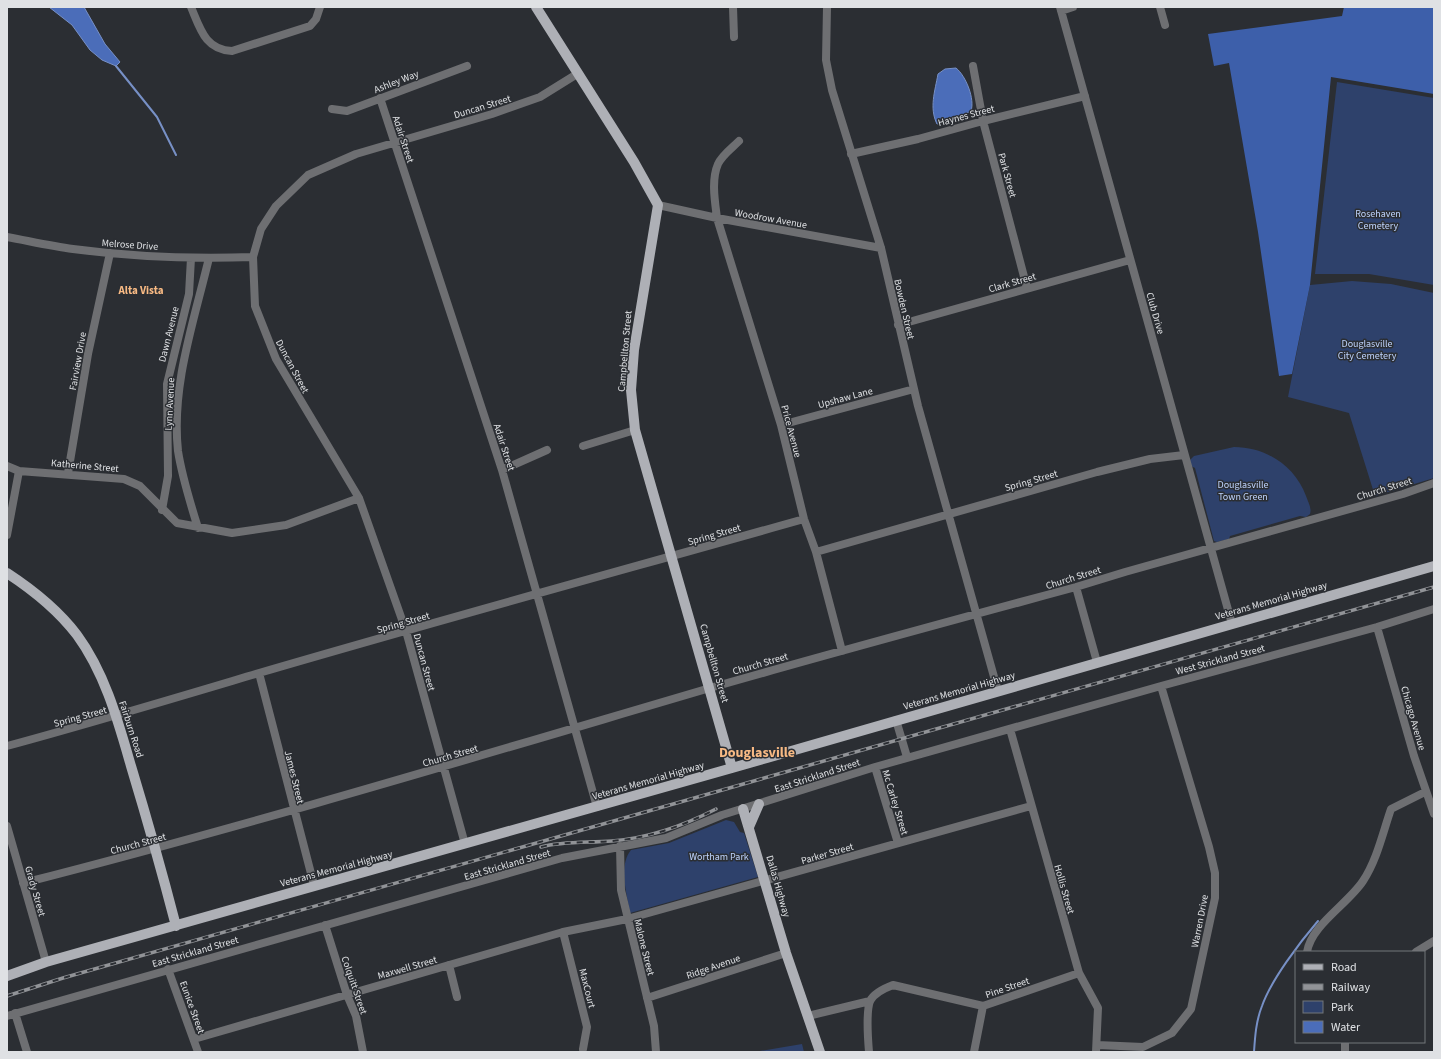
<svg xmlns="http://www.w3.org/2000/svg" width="1441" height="1059" viewBox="0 0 1441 1059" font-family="'Source Sans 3',sans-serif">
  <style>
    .green { fill: #2e416b }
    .forest { fill: #3d5faa }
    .water { fill: #4b6db9; stroke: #7790c6 }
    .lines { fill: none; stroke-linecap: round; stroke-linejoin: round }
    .stream { stroke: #7790c6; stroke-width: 2 }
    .minor { stroke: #6e6f72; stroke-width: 8 }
    .major { stroke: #aeb0b6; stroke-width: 10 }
    .rail-casing { stroke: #919397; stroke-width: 3.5 }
    .rail { stroke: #2b2e33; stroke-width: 2; stroke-dasharray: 6; stroke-linecap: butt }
    .labels { text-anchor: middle; stroke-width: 3; stroke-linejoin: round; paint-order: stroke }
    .street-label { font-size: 10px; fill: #dfe1e4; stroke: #2b2e33 }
    .park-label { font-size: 10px; fill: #bed3fd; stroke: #2b2e33 }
    .neighbourhood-label { font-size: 11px; font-weight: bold; fill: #f8ba84; stroke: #2b2e33 }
    .district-label { font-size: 14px; font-weight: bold; fill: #f8ba84; stroke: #2b2e33 }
  </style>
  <rect width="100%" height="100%" fill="#2b2e33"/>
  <path class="green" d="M 1337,82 L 1434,98 L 1434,285 L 1369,274 L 1315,274 Z
    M 1352,281 L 1391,284 L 1434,293 L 1434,478 L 1375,496 L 1349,413 L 1288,397 L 1310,285 Z
    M 1234,447 C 1266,447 1295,466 1306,496 C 1308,502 1312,508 1310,514 L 1306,517 L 1300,516 L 1230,536 L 1229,539 L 1217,542 L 1214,541 L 1195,468 L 1191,466 L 1190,460 L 1194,456 Z
    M 726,820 L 734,822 L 740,832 L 744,833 L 758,877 L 630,913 C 627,894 618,866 631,850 L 669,843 Z
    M 802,1044 L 804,1052 L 754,1052 Z"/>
  <path class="forest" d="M 1344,7 L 1434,7 L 1434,94 L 1331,77 L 1310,285 L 1292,374 L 1279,376 L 1258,232 L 1229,63 L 1214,66 L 1208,34 L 1342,16 Z"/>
  <path class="water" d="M 49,7 L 84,7 L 105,44 L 120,62 L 116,66 L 102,60 L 90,50 L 72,25 Z
    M 956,68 C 966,76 975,99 971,111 L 952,121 L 937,124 C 929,108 935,91 938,74 L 945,69 Z"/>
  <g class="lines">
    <path class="stream" d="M 116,66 L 157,117 L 176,155
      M 1254,1052 C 1255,1037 1256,1021 1262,1006 C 1271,980 1300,942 1318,921"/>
    <path class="minor" d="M 191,7 C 200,28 205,50 232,51 L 310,26 L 316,19 L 320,7
      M 733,7 L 734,37
      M 827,7 L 826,60 L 832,90 L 881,248 L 918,406 L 998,691
      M 1060,7 L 1232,624
      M 1160,7 L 1165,25
      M 1061,11 L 1073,7
      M 973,66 L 983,121 L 1027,288
      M 380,98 L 502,470 L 597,807
      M 332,109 L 347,111 L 467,66
      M 739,141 C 732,148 722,155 718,164 C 711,180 715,202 717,218 L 781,425 L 804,519 L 816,552 L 842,651
      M 851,154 L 918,139 L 983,121 L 1085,96
      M 658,205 L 717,218 L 881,248
      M 7,237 C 29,241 51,246 73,249 C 133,257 193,259 253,257
      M 898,325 L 1130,260
      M 781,425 L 914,389
      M 583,446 L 635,430
      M 7,466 L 19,471 L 124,479 L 140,486 L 177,523 L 232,533 L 286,525 L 359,498
      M 502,470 L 547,450
      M 68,473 L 88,354 L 110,253
      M 162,510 L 168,476 L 167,384 L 189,294 L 191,258
      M 198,528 C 190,502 182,477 178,451 C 171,386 194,321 209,258
      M 7,535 L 19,471
      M 816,552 L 1097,472 L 1150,459 L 1184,455
      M 1076,587 L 1097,662
      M 1377,627 L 1414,756 L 1434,814
      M 259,673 L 314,885
      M 896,720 L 907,757
      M 1010,729 L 1079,973 L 1098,1008 L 1096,1052
      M 7,746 C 92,723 175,698 259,673 C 440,620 623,570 804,519
      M 875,767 L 898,843
      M 7,826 L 46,962
      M 465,844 L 406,631 L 359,498 L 276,359 L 255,306 L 253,257 L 261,229 L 276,206 L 308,175 L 356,154 L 492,114 L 540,97 L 577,74
      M 620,846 L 621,890 L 654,1026 L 656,1052
      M 23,883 C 254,824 482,755 710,688 C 832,653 954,620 1076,587 L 1125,572 L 1403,494 L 1434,483
      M 325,925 L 347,995 L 356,1016 L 363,1052
      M 563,932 L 587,1027 L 583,1049
      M 1307,952 C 1311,925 1348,904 1363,881 C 1377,860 1383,832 1391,809 L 1425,792
      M 1416,952 L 1434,941
      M 449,965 L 457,997
      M 168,969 L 198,1052
      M 647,998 L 786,953
      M 15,1013 L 27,1052
      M 7,1016 L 562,858 L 666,838 L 722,815 L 875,767 L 1161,686 L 1377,627 L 1434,609
      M 808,1016 L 870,1001
      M 194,1039 L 563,932 L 627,919 L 1031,806
      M 1097,1045 L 1143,1047 L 1172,1033 L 1191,1009 L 1215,898 L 1215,873 L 1209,847 L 1161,686
      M 869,1052 C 868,1040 866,1012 870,1001 C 874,993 885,988 893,985 L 983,1006 L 1079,973
      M 974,1052 L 983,1006
      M 1345,1052 L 1345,1042"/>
    <path class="major" d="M 536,7 L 634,162 L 658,205 L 634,350 L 631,390 L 635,430 L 732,768
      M 7,573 C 33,590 58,610 77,635 C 105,673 118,721 131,766 C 147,819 162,872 176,926
      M 743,809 L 786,953 L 820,1052
      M 749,827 L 759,804
      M 7,976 L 46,962 L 732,768 L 1434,566"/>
    <g class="rail-casing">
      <path id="rail" d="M 541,847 C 564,841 588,843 612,841 C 649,838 683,826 716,809
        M 7,996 L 63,978 L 1434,587"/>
    </g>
    <use href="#rail" class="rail"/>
  </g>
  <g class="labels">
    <g class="street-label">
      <text transform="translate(396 81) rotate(-21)" y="4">Ashley Way</text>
      <text transform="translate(482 106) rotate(-17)" y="4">Duncan Street</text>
      <text transform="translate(966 115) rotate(-15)" y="4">Haynes Street</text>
      <text transform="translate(404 139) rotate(72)" y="4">Adair Street</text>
      <text transform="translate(1008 175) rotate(75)" y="4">Park Street</text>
      <text transform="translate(771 218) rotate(10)" y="4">Woodrow Avenue</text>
      <text transform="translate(130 244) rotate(4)" y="4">Melrose Drive</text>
      <text transform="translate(1012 282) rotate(-16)" y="4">Clark Street</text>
      <text transform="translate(905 309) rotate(77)" y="4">Bowden Street</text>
      <text transform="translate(1156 313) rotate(74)" y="4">Club Drive</text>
      <text transform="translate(168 334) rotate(-76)" y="4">Dawn Avenue</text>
      <text transform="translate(624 351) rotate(-85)" y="4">Campbellton Street</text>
      <text transform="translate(77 361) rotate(-80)" y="4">Fairview Drive</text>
      <text transform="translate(293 366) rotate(62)" y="4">Duncan Street</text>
      <text transform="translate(845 397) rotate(-15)" y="4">Upshaw Lane</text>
      <text transform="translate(169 404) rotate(-87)" y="4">Lynn Avenue</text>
      <text transform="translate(792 431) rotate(75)" y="4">Price Avenue</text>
      <text transform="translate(505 447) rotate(72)" y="4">Adair Street</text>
      <text transform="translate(85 465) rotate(5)" y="4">Katherine Street</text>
      <text transform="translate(1031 480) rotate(-16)" y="4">Spring Street</text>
      <text transform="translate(1384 488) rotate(-17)" y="4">Church Street</text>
      <text transform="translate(714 534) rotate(-16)" y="4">Spring Street</text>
      <text transform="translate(1073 577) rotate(-17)" y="4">Church Street</text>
      <text transform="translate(1271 600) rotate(-16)" y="4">Veterans Memorial Highway</text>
      <text transform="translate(403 622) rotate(-16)" y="4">Spring Street</text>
      <text transform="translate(1220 659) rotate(-15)" y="4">West Strickland Street</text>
      <text transform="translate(425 662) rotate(75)" y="4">Duncan Street</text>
      <text transform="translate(715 663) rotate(74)" y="4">Campbellton Street</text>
      <text transform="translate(760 663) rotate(-16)" y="4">Church Street</text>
      <text transform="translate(959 690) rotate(-16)" y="4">Veterans Memorial Highway</text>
      <text transform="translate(80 716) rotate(-15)" y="4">Spring Street</text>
      <text transform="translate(1414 718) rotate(74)" y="4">Chicago Avenue</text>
      <text transform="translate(132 729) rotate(72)" y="4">Fairburn Road</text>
      <text transform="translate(450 755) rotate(-16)" y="4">Church Street</text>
      <text transform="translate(817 775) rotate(-18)" y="4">East Strickland Street</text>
      <text transform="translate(295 777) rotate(76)" y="4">James Street</text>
      <text transform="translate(648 780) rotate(-16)" y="4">Veterans Memorial Highway</text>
      <text transform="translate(896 802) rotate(73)" y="4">Mc Carley Street</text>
      <text transform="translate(138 843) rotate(-15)" y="4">Church Street</text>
      <text transform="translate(827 853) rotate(-16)" y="4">Parker Street</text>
      <text transform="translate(507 864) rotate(-16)" y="4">East Strickland Street</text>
      <text transform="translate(336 868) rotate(-15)" y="4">Veterans Memorial Highway</text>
      <text transform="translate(779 886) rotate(74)" y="4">Dallas Highway</text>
      <text transform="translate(1065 889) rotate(74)" y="4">Hollis Street</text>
      <text transform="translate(36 891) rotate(74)" y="4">Grady Street</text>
      <text transform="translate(1199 921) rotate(-79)" y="4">Warren Drive</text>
      <text transform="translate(645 947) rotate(76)" y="4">Malone Street</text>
      <text transform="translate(195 951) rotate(-16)" y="4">East Strickland Street</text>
      <text transform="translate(713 966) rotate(-19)" y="4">Ridge Avenue</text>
      <text transform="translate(407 967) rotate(-16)" y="4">Maxwell Street</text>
      <text transform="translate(355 985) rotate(71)" y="4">Colquitt Street</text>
      <text transform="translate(1007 987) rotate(-19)" y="4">Pine Street</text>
      <text transform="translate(588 988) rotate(76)" y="4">MaxCourt</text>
      <text transform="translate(193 1007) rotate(70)" y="4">Eunice Street</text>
    </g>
    <g class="park-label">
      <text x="1378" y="217">Rosehaven<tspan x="1378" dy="12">Cemetery</tspan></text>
      <text x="1367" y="347">Douglasville<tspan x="1367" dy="12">City Cemetery</tspan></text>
      <text x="1243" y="488">Douglasville<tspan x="1243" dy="12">Town Green</tspan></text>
      <text x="719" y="860">Wortham Park</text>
    </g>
    <g class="neighbourhood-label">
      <text x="141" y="294">Alta Vista</text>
    </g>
    <g class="district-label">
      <text x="757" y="757">Douglasville</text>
    </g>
  </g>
  <rect width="1441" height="1059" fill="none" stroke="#dfe1e4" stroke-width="16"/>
  <rect x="1295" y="951" width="130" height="92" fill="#2b2e33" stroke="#73767a"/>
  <rect x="1303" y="964" width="20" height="6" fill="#aeb0b6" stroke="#73767a"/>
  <text x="1331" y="971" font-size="12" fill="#dfe1e4">Road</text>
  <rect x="1303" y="984" width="20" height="6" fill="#919397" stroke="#73767a"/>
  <text x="1331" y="991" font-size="12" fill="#dfe1e4">Railway</text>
  <rect x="1303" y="1001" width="20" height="12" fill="#2e416b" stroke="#73767a"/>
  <text x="1331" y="1011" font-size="12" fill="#dfe1e4">Park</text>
  <rect x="1303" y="1021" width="20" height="12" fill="#4b6db9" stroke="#73767a"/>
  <text x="1331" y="1031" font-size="12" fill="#dfe1e4">Water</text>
</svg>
